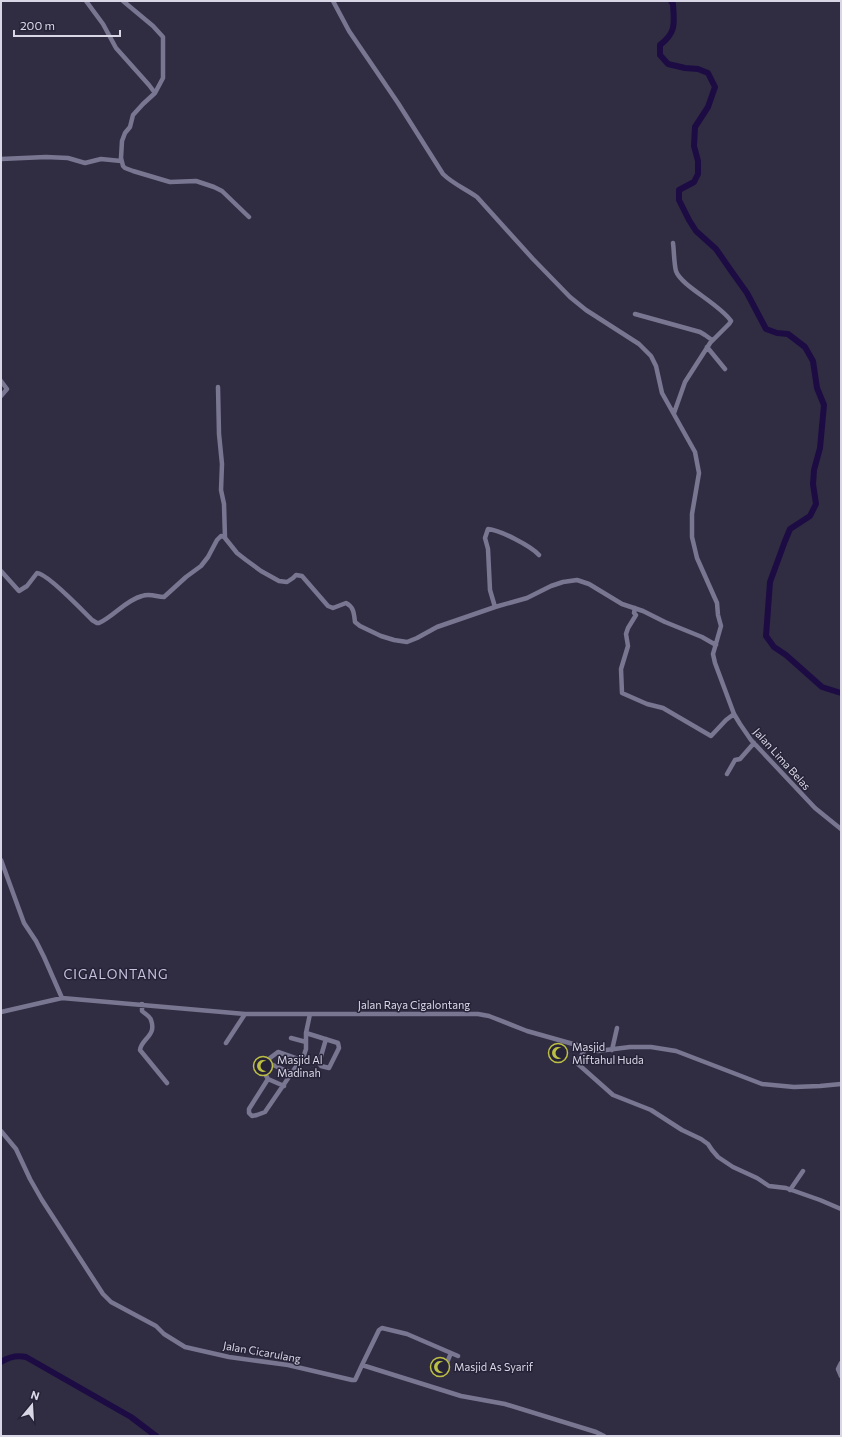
<svg xmlns="http://www.w3.org/2000/svg" width="842" height="1437" viewBox="0 0 842 1437" font-family="Commissioner,sans-serif">
  <style>
    .lines { fill: none; stroke-linecap: round; stroke-linejoin: round }
    .river { stroke: #1d0c43; stroke-width: 6 }
    .minor { stroke: #797692; stroke-width: 4.5 }
    .labels { text-anchor: middle; stroke-width: 3; stroke-linejoin: round; paint-order: stroke }
    .street-label { font-size: 11px; fill: #d9d7e6; stroke: #262338 }
    .poi-label { font-size: 11px; fill: #d9d7e6; stroke: #262338; text-anchor: start }
    .quarter-label { font-size: 13px; letter-spacing: 1px; fill: #c7c3df; stroke: #262338 }
  </style>
  <rect width="100%" height="100%" fill="#302d43"/>
  <g class="lines">
    <path class="river" d="M 671,1 L 673,4 C 674,23 677,32 660,45 L 660,55 L 668,64 L 685,68 L 698,69 L 708,73 L 715,87 L 708,107 L 695,127 L 694,146 L 698,161 L 698,174 L 694,182 L 679,190 L 679,200 L 689,220 L 696,231 L 716,249 L 732,272 L 747,293 L 766,329 L 777,333 L 788,334 L 805,347 L 813,361 L 817,388 L 824,405 L 820,448 L 814,470 L 813,484 L 816,504 L 810,516 L 790,529 L 785,541 L 770,582 L 766,636 L 774,647 L 786,655 L 822,687 L 841,693
      M 1,1362 C 9,1357 16,1355 26,1357 L 131,1417 L 156,1436"/>
    <path class="minor" d="M 86,1 L 103,24 L 116,48 L 149,85 L 155,93
      M 123,1 L 153,26 L 163,37 L 163,78 L 155,93 L 143,104 L 133,115 L 130,127 L 125,133 L 122,141 L 121,158 L 123,166 L 125,168 L 133,171 L 170,182 L 196,181 L 214,187 L 222,191 L 249,217
      M 333,1 L 349,31 L 398,103 L 443,174 C 453,184 466,189 477,197 L 533,259 L 570,297 L 586,310 L 639,344 L 651,356 L 656,366 L 662,393 L 695,452 L 699,473 L 692,514 L 692,537 L 697,558 L 717,603 L 718,615 L 721,626 L 713,654 L 715,663 L 734,714 L 740,724 L 751,740 L 815,808 L 841,829
      M 1,159 L 46,157 L 68,158 L 85,163 L 101,159 L 121,161
      M 673,243 C 674,250 674,264 676,271 C 681,286 720,304 731,321 L 729,324 L 711,342
      M 635,314 L 700,332 L 705,335 L 712,340 L 685,382 L 674,413
      M 707,347 L 725,369
      M 1,381 L 7,389 L 1,396
      M 218,387 L 219,434 L 222,464 L 221,490 L 224,504 L 225,538 L 237,553 L 246,560 L 261,571 L 279,581 L 287,582 L 293,578 L 296,575 L 302,576 L 328,606 L 333,608 L 346,603 C 354,607 354,614 355,622 L 360,626 L 381,636 L 394,640 L 407,642 L 417,638 L 437,627 L 495,607 L 527,598 L 551,586 L 563,582 L 577,580 L 589,584 L 622,604 L 643,611 L 665,622 L 702,637 L 716,645
      M 1,571 L 19,591 L 27,586 L 37,573 C 47,573 84,612 92,620 L 97,623 L 99,623 C 114,616 126,600 142,596 C 150,593 157,597 164,597 L 186,577 L 201,566 L 208,557 L 217,540 L 221,536 L 225,537
      M 495,607 L 490,590 L 488,549 L 485,538 L 488,529 C 500,530 531,546 539,555
      M 635,608 L 634,613 L 636,615 L 628,628 L 626,634 L 628,646 L 621,669 L 622,693 L 647,704 L 663,708 L 711,736 L 726,720 L 734,714
      M 727,774 L 735,760 L 740,759 L 754,743
      M 1,860 L 24,923 L 36,941 L 44,957 L 62,998
      M 142,1004 L 142,1011 C 145,1014 150,1016 151,1020 C 157,1036 141,1039 140,1050 L 167,1083
      M 1,1012 L 62,998 L 245,1014 L 478,1014 L 489,1016 L 527,1031 L 598,1051 L 630,1047 L 651,1047 L 676,1051 L 762,1084 L 794,1087 L 820,1086 L 841,1084
      M 306,1033 L 338,1043 L 339,1048 L 329,1068 L 321,1066 L 319,1063 L 326,1039
      M 291,1038 L 306,1042
      M 226,1043 L 245,1014
      M 586,1048 L 578,1061 L 578,1064 L 613,1095 L 651,1110 L 682,1130 L 701,1139 L 708,1144 L 712,1150 L 718,1157 L 733,1167 L 757,1178 L 769,1186 L 786,1188 L 820,1200 L 841,1209
      M 612,1050 L 617,1028
      M 268,1063 L 270,1058 L 278,1052 L 301,1060
      M 292,1073 L 268,1063 C 266,1069 264,1074 268,1079 L 249,1109 L 249,1113 L 252,1116 L 257,1115 L 265,1112 L 304,1055 L 306,1049 L 306,1033 L 310,1014
      M 268,1079 L 284,1086
      M 1,1131 L 16,1149 L 30,1179 L 42,1200 L 90,1274 L 103,1294 L 111,1302 L 156,1326 L 164,1334 L 185,1347 L 229,1357 L 288,1365 L 352,1380 L 355,1380 L 356,1378 L 362,1365 L 461,1396 L 505,1404 L 596,1432 L 604,1436
      M 790,1190 L 803,1171
      M 841,1363 L 838,1369 L 841,1376
      M 362,1365 L 379,1330 L 382,1328 L 407,1334 L 458,1356
      M 446,1365 L 451,1353"/>
  </g>
  <defs>
    <g id="mosque-ring" transform="scale(1)"><circle r="9.5" fill="#262338" stroke="#bcbf43" stroke-width="1.5"/><path d="M3.5-4.9A6 6 0 1 0 3.5 4.9A5 5 0 1 1 3.5-4.9Z" fill="#bcbf43"/></g>
  </defs>
  <g fill-rule="evenodd">
    <use href="#mosque-ring" x="558" y="1053"/>
    <use href="#mosque-ring" x="263" y="1066"/>
    <use href="#mosque-ring" x="440" y="1367"/>
  </g>
  <g class="labels">
    <g class="street-label">
      <text transform="translate(782 759) rotate(48)" y="4">Jalan Lima Belas</text>
      <text x="414" y="1009">Jalan Raya Cigalontang</text>
      <text transform="translate(262 1352) rotate(10)" y="4">Jalan Cicarulang</text>
    </g>
    <g class="poi-label">
      <text x="572" y="1051">Masjid<tspan x="572" dy="13">Miftahul Huda</tspan></text>
      <text x="277" y="1064">Masjid Al<tspan x="277" dy="13">Madinah</tspan></text>
      <text x="454" y="1371">Masjid As Syarif</text>
    </g>
    <g class="quarter-label">
      <text x="116" y="979">CIGALONTANG</text>
    </g>
  </g>
  <rect width="842" height="1437" fill="none" stroke="#d9d7e6" stroke-width="4"/>
  <g transform="translate(32 1405) rotate(18)" stroke="#262338" stroke-width="3" paint-order="stroke">
  <path d="M0-3L7 15L0 10L-7 15Z" fill="#d9d7e6"/>
  <text y="-6" font-size="11" font-weight="bold" text-anchor="middle" fill="#d9d7e6">N</text>
  </g>
  <path d="M14 30v6h106v-6" fill="none" stroke="#d9d7e6" stroke-width="2"/>
  <text x="20" y="30" font-size="12" fill="#d9d7e6" stroke="#262338" stroke-width="3" paint-order="stroke">200 m</text>
</svg>
